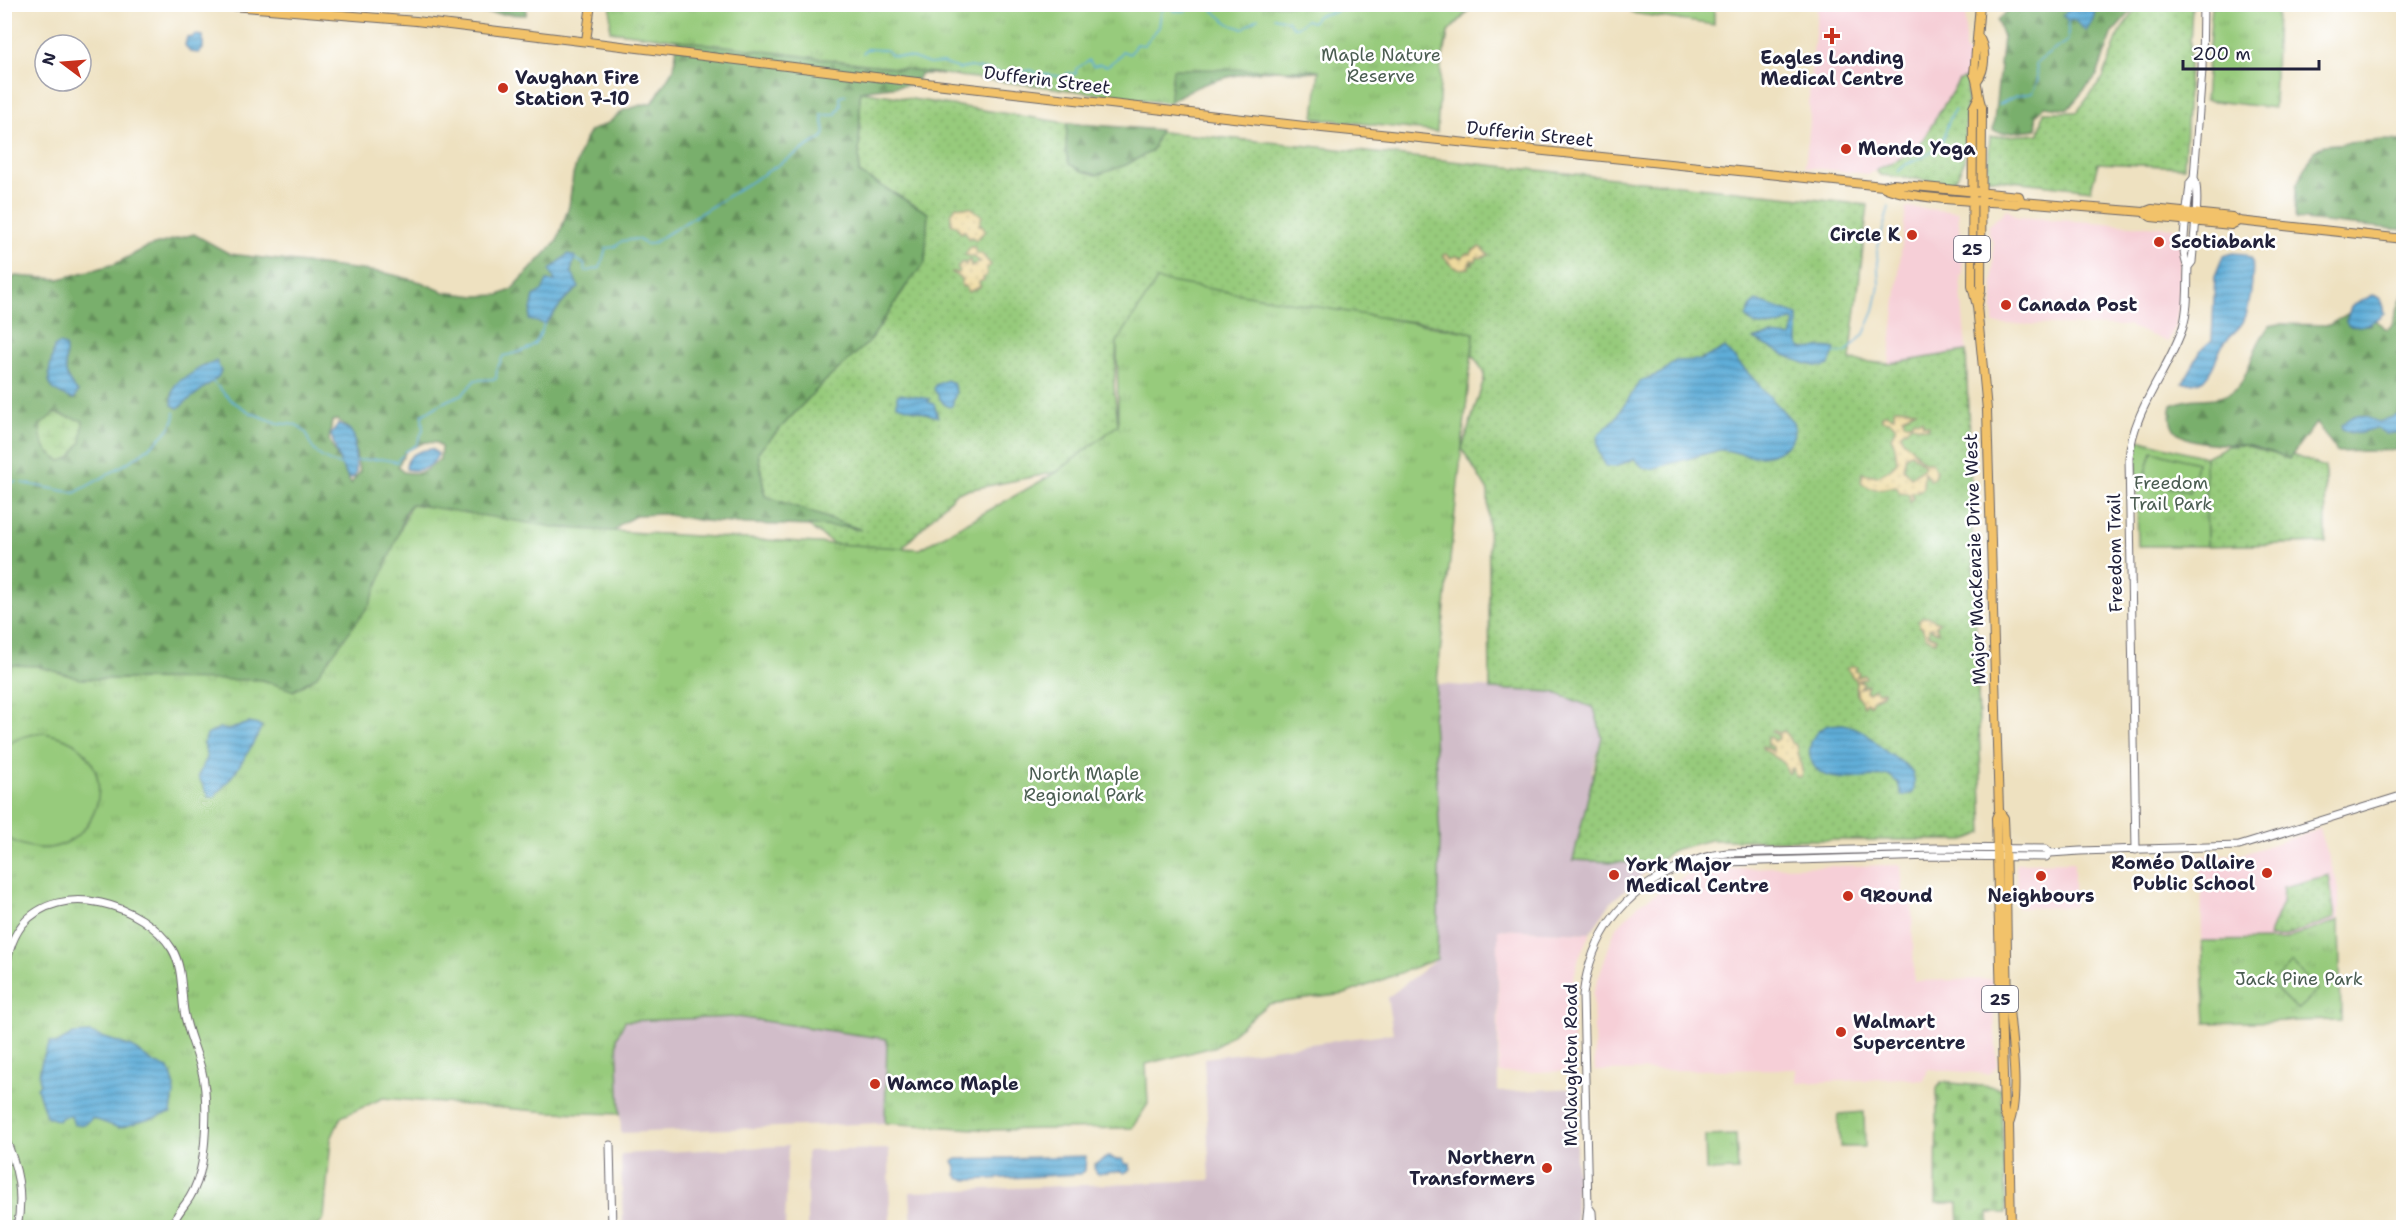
<svg xmlns="http://www.w3.org/2000/svg" width="2408" height="1232" viewBox="0 0 2408 1232" font-family="'Shantell Sans',sans-serif">
  <style>
    .built { fill: #f6cfd7 }
    .industrial { fill: #d1bdc9 }
    .grass { fill: url(#grass-dots); stroke: #5c765c; stroke-width: 1.5 }
    .forest { fill: url(#forest-firs); stroke: #4e6854; stroke-width: 1.5; fill-rule: evenodd }
    .wetland { fill: url(#wetland-marsh); stroke: #5c765c; stroke-width: 1.5 }
    .sand { fill: url(#sand-dots); stroke: #887e6c; stroke-width: 1.5; fill-rule: evenodd }
    .cemetery { fill: url(#cemetery-stones); stroke: #5c765c; stroke-width: 1.5 }
    .park { fill: url(#park-tufts); stroke: #5c765c; stroke-width: 1.5 }
    .pitch { fill: #97cb7c; stroke: #5c765c; stroke-width: 1.5 }
    .water { fill: url(#water-rules); stroke: #40688a; stroke-width: 1.5 }
    .lines { fill: none; stroke-linecap: round; stroke-linejoin: round }
    .stream { stroke: #5eadd8; stroke-width: 1.5 }
    .minor-casing { stroke: #69656a; stroke-width: 9 }
    .major-casing { stroke: #69656a; stroke-width: 10 }
    .minor { stroke: #fff; stroke-width: 7 }
    .major { stroke: #f2c26a; stroke-width: 8 }
    .poi-dot { fill: #c8321e; stroke: #fff; stroke-width: 2 }
    .labels { text-anchor: middle; stroke-width: 5; stroke-linejoin: round; paint-order: stroke }
    .shield { fill: #fff; stroke: #646476; stroke-width: 1.5 }
    .shield-label { font-size: 16px; font-weight: bold; fill: #22223b }
    .park-label { font-size: 18px; fill: #4b5d52; stroke: #fff }
    .poi-label { font-size: 18px; font-weight: bold; fill: #22223b; stroke: #fff; text-anchor: start }
    .street-label { font-size: 18px; fill: #22223b; stroke: #fff }
  </style>
  <defs>
    <pattern id="grass-dots" width="8" height="8" patternUnits="userSpaceOnUse" patternTransform="scale(1.5)"><rect width="8" height="8" fill="#97cb7c"/><path d="M2 2h.1M6 6h.1" fill="none" stroke="#82ae6c" stroke-width="1.8" stroke-linecap="round"/></pattern>
    <pattern id="forest-firs" width="22" height="20" patternUnits="userSpaceOnUse" patternTransform="scale(1.5)"><rect width="22" height="20" fill="#79af6c"/><path d="M5 1l3.5 6h-7zM16 11l3.5 6h-7z" fill="#638e5a"/></pattern>
    <pattern id="wetland-marsh" width="20" height="14" patternUnits="userSpaceOnUse" patternTransform="scale(1.5)"><rect width="20" height="14" fill="#97cb7c"/><path d="M1 5h8M5 5V1M11 12h8M15 12V8" fill="none" stroke="#82ae6c"/></pattern>
    <pattern id="sand-dots" width="8" height="8" patternUnits="userSpaceOnUse" patternTransform="scale(1.5)"><rect width="8" height="8" fill="#eeda9e"/><path d="M2 2h.1M6 6h.1" fill="none" stroke="#ccbb89" stroke-width="1.8" stroke-linecap="round"/></pattern>
    <pattern id="cemetery-stones" width="16" height="16" patternUnits="userSpaceOnUse" patternTransform="scale(1.5)"><rect width="16" height="16" fill="#97cb7c"/><path d="M2 7V4a2 2 0 0 1 4 0v3zM10 15v-3a2 2 0 0 1 4 0v3z" fill="#82ae6c"/></pattern>
    <pattern id="park-tufts" width="24" height="20" patternUnits="userSpaceOnUse" patternTransform="scale(1.5)"><rect width="24" height="20" fill="#97cb7c"/><path d="M3 7l-1-3M5 7V3M7 7l1-3M15 17l-1-3M17 17v-4M19 17l1-3" fill="none" stroke="#82ae6c"/></pattern>
    <pattern id="water-rules" width="6" height="5" patternUnits="userSpaceOnUse" patternTransform="scale(1.5)"><rect width="6" height="5" fill="#5eadd8"/><path d="M0 2.5h6" fill="none" stroke="#4d8cb0"/></pattern>
  </defs>
  <rect width="100%" height="100%" fill="#fff"/>
  <filter id="ink" filterUnits="userSpaceOnUse"><feTurbulence type="fractalNoise" baseFrequency=".0167" numOctaves="2"/><feDisplacementMap in="SourceGraphic" scale="12" xChannelSelector="R" yChannelSelector="G"/><feConvolveMatrix kernelMatrix="1 2 1 2 8 2 1 2 1" color-interpolation-filters="sRGB"/></filter>
  <filter id="wash" filterUnits="userSpaceOnUse"><feTurbulence type="fractalNoise" baseFrequency=".008" numOctaves="4" result="noise"/><feDisplacementMap in="SourceGraphic" scale="24" xChannelSelector="R" yChannelSelector="G"/><feGaussianBlur stdDeviation="1.35" result="paint"/><feColorMatrix in="noise" values="0 0 0 0 0 0 0 0 0 0 0 0 0 0 0 0 0 1.4 0 .05"/><feComposite in="paint" operator="in"/></filter>
  <g filter="url(#wash)">
    <rect width="100%" height="100%" fill="#eee1c0"/>
    <path class="built" d="M 1818,5 L 1966,5 L 1965,50 L 1969,59 L 1968,77 L 1959,80 L 1916,151 L 1868,174 L 1805,167 L 1810,123 L 1809,91 Z
      M 1906,207 L 1958,212 L 1963,274 L 1960,277 L 1966,351 L 1889,364 Z
      M 2007,209 L 2018,217 L 2176,228 L 2181,232 L 2179,305 L 2176,324 L 2168,342 L 2128,326 L 1993,324 L 1993,243 L 1988,231 L 1989,225 Z
      M 2320,829 L 2339,889 L 2339,920 L 2284,940 L 2202,941 L 2201,856 L 2243,854 Z
      M 2074,862 L 2074,907 L 2017,908 L 2016,863 Z
      M 1901,865 L 1904,902 L 1912,902 L 1914,981 L 1992,979 L 1997,1066 L 1989,1074 L 1928,1069 L 1924,1081 L 1902,1078 L 1797,1083 L 1796,1069 L 1595,1071 L 1593,994 L 1615,929 L 1638,905 L 1685,876 L 1712,870 L 1771,867 Z
      M 1498,929 L 1590,933 L 1579,957 L 1573,981 L 1573,1071 L 1499,1073 Z"/>
    <path class="industrial" d="M 1437,684 L 1553,692 L 1594,708 L 1602,737 L 1592,770 L 1601,860 L 1655,864 L 1612,901 L 1590,933 L 1498,929 L 1498,1092 L 1576,1088 L 1576,1227 L 912,1227 L 910,1192 L 1210,1180 L 1204,1058 L 1393,1033 L 1387,998 L 1437,959 L 1440,837 L 1433,720 Z
      M 737,1017 L 888,1039 L 885,1123 L 621,1133 L 616,1022 Z
      M 788,1146 L 785,1227 L 623,1227 L 621,1154 Z
      M 889,1149 L 890,1227 L 807,1227 L 807,1151 Z"/>
    <path class="grass" d="M 2140,4 L 2192,5 L 2184,167 L 2098,163 L 2091,190 L 1987,178 L 1990,137 L 2039,134 L 2044,112 L 2077,112 L 2103,78 L 2119,33 Z
      M 1968,77 L 1964,161 C 1960,171 1959,177 1950,183 L 1880,175 L 1876,170 L 1916,151 L 1959,80 Z
      M 860,91 L 1067,123 L 1310,146 L 1868,205 L 1850,360 L 1889,364 L 1966,351 L 1983,833 L 1965,840 L 1710,840 L 1673,850 L 1655,864 L 1573,860 L 1602,737 L 1594,708 L 1553,692 L 1490,689 L 1488,491 L 1462,449 L 1484,379 L 1484,372 L 1472,355 L 1474,333 L 1436,325 L 1279,304 L 1117,342 L 1114,386 L 1118,425 L 1057,472 L 957,492 L 877,574 L 765,496 L 758,451 L 823,383 L 870,341 L 906,286 L 925,263 L 927,213 L 859,173 Z
      M 2244,445 L 2289,459 L 2292,455 L 2325,467 L 2326,543 L 2207,546 L 2205,457 L 2227,446 Z
      M 2329,875 L 2335,918 L 2284,937 L 2268,937 L 2282,903 L 2283,887 Z"/>
    <path class="forest" d="M 417,5 L 527,5 L 526,15 L 458,12 Z
      M 1472,5 L 1467,13 L 1448,32 L 1445,50 C 1400,57 1354,66 1309,72 C 1299,73 1288,70 1277,70 C 1242,72 1197,81 1169,103 L 1131,83 L 1108,75 L 920,74 L 916,84 L 860,91 L 859,173 L 928,213 L 925,263 L 906,286 L 870,341 L 823,383 L 758,452 L 765,496 L 862,530 L 846,527 L 746,524 L 704,521 L 663,514 L 637,515 L 621,524 L 611,535 L 568,528 L 428,522 L 425,506 L 411,504 L 406,511 L 391,556 L 369,607 L 316,677 L 293,691 L 262,680 L 80,679 L 37,666 L 5,665 L 5,286 L 15,276 L 59,279 L 115,264 L 147,247 L 194,234 L 230,254 L 386,273 L 421,282 L 444,292 L 476,296 L 499,295 L 511,290 L 557,241 L 569,206 L 573,175 L 583,143 L 590,131 L 608,123 L 624,110 L 653,102 L 674,68 L 678,36 ZM 337,420 C 360,431 352,452 360,471 L 351,484 L 329,440 L 332,421 ZM 425,442 L 437,443 L 441,447 L 440,459 C 425,472 422,475 403,472 L 398,466 L 406,451 Z
      M 2028,5 L 2137,5 L 2113,32 L 2097,75 L 2068,109 L 2045,106 L 2036,115 L 2037,129 L 2003,133 L 1993,131 L 2003,37 L 1997,20 L 2012,9 L 2021,11 Z
      M 1067,123 L 1160,130 L 1152,151 L 1126,165 L 1097,175 L 1082,171 L 1069,164 L 1066,152 Z
      M 2383,140 L 2403,141 L 2403,230 L 2295,219 L 2296,186 L 2314,151 L 2324,145 Z
      M 2403,294 L 2403,450 L 2336,452 L 2335,448 L 2316,423 L 2289,459 C 2275,454 2259,447 2244,445 C 2217,443 2160,448 2172,405 C 2186,398 2199,400 2214,398 C 2247,393 2245,370 2257,346 C 2260,339 2265,332 2269,326 L 2279,324 L 2329,325 L 2349,313 L 2348,324 L 2369,325 L 2373,319 L 2387,329 L 2391,326 Z"/>
    <path class="wetland" d="M 54,413 L 83,421 L 81,442 L 70,458 L 61,461 C 45,453 41,444 40,426 Z"/>
    <path class="sand" d="M 956,206 L 972,208 L 982,216 L 979,225 L 982,225 L 985,231 L 976,240 L 972,237 L 969,239 L 965,231 L 961,233 L 956,225 L 951,224 L 951,214 Z
      M 970,247 L 974,247 L 977,254 L 981,253 L 991,265 L 986,269 L 987,275 L 983,278 L 984,280 L 979,282 L 980,287 L 968,292 L 965,286 L 962,287 L 961,279 L 951,272 L 959,273 L 960,270 L 957,268 L 962,262 L 966,265 L 966,262 L 970,260 L 971,267 L 980,262 L 974,257 L 965,255 Z
      M 1480,247 L 1489,255 L 1480,258 L 1477,257 L 1476,261 L 1471,260 L 1470,262 L 1474,264 L 1469,264 L 1469,268 C 1455,271 1449,265 1443,255 L 1447,254 L 1450,258 L 1457,256 L 1462,258 L 1466,253 L 1471,254 L 1472,251 Z
      M 1897,408 L 1916,410 L 1903,417 L 1904,423 L 1911,423 L 1914,419 L 1917,421 L 1922,420 L 1923,424 L 1928,425 L 1927,428 L 1912,425 L 1901,433 L 1903,440 C 1912,446 1915,455 1924,462 L 1932,462 L 1936,471 L 1934,478 L 1930,480 L 1924,472 L 1923,489 L 1912,493 L 1913,498 L 1910,502 L 1909,494 L 1900,493 L 1896,486 C 1883,488 1872,493 1861,482 L 1863,473 L 1877,476 L 1890,469 L 1897,462 L 1895,446 L 1891,437 L 1896,427 L 1890,421 L 1882,420 L 1881,416 L 1885,414 L 1894,417 L 1894,409 ZM 1911,453 L 1925,466 L 1911,477 L 1903,468 L 1906,456 Z
      M 1922,617 L 1929,617 L 1939,622 L 1936,625 L 1938,632 L 1932,630 L 1932,627 L 1929,628 L 1928,634 L 1936,638 L 1935,642 L 1926,637 L 1922,627 L 1919,626 L 1919,620 Z
      M 1852,666 L 1857,667 L 1855,671 L 1859,673 L 1856,677 L 1864,675 L 1866,678 L 1858,680 L 1864,683 L 1860,688 L 1868,685 L 1866,692 L 1869,693 L 1874,689 L 1878,692 L 1883,691 L 1883,694 L 1873,699 L 1870,705 L 1866,702 L 1864,706 L 1857,695 L 1856,682 L 1847,668 Z
      M 1773,730 L 1779,733 L 1784,731 L 1792,743 L 1797,745 L 1802,771 L 1801,777 L 1795,776 L 1793,768 L 1790,770 L 1790,773 L 1788,773 L 1784,763 L 1762,748 L 1762,746 L 1773,751 L 1773,747 L 1767,744 L 1767,738 L 1770,737 L 1774,741 L 1779,738 L 1778,735 L 1771,731 Z"/>
    <path class="cemetery" d="M 1941,1082 L 2001,1088 L 2006,1213 L 1988,1213 L 1989,1227 L 1959,1227 L 1958,1203 L 1936,1203 L 1937,1088 Z"/>
    <path class="park" d="M 611,4 L 1493,5 L 1491,10 L 1470,9 L 1448,32 L 1441,66 L 1437,132 L 1314,118 L 1319,70 L 1173,69 L 1169,103 L 610,31 Z
      M 1633,5 L 1714,5 L 1714,25 L 1631,13 Z
      M 2212,5 L 2277,9 L 2274,108 L 2205,100 Z
      M 1157,280 L 1474,333 L 1433,720 L 1440,837 L 1437,959 L 1345,994 L 1268,1004 L 1217,1046 L 1146,1064 L 1148,1104 L 1132,1128 L 990,1130 L 885,1123 L 887,1039 L 737,1017 L 625,1021 L 617,1037 L 620,1114 L 550,1112 L 383,1098 L 341,1117 L 331,1139 L 324,1218 L 318,1227 L 5,1228 L 5,665 L 37,666 L 80,679 L 262,680 L 294,691 L 316,677 L 370,604 L 411,504 L 560,528 L 920,549 L 1057,472 L 1118,425 L 1117,342 Z
      M 2139,439 L 2205,457 L 2207,546 L 2138,546 L 2136,465 Z
      M 2339,920 L 2341,1020 L 2206,1023 L 2202,941 L 2284,940 Z
      M 1864,1112 L 1865,1147 L 1840,1147 L 1838,1116 L 1840,1114 Z
      M 1736,1135 L 1738,1170 L 1706,1171 L 1705,1136 Z"/>
    <path class="pitch" d="M 2152,451 L 2197,463 L 2190,492 L 2144,480 Z
      M 45,733 C 57,736 69,738 79,747 C 120,782 92,852 38,848 C 26,847 14,844 5,835 L 5,747 C 16,737 30,734 45,733 Z
      M 2292,963 L 2318,990 L 2297,1010 L 2271,984 Z"/>
    <path class="water" d="M 2073,5 L 2096,6 L 2093,20 L 2086,31 L 2074,20 L 2068,21 L 2063,15 Z
      M 194,35 L 203,36 L 203,49 L 199,53 L 190,52 L 185,45 L 187,37 L 192,38 Z
      M 2233,253 L 2245,254 L 2252,259 C 2254,272 2250,311 2243,322 C 2237,332 2227,337 2222,346 C 2212,366 2211,386 2183,383 L 2202,349 L 2212,340 L 2215,276 L 2223,256 Z
      M 568,254 L 575,257 L 571,271 L 579,288 C 565,296 555,313 545,324 L 529,320 L 534,296 L 542,291 L 547,281 L 555,281 L 550,270 Z
      M 2373,295 C 2383,298 2383,304 2385,313 C 2374,323 2363,328 2349,326 L 2346,322 L 2351,306 Z
      M 1756,301 L 1798,315 L 1798,343 L 1801,348 C 1812,351 1824,344 1835,349 L 1829,365 C 1814,373 1770,347 1754,339 L 1770,335 L 1791,337 L 1795,322 L 1792,320 C 1777,327 1758,332 1746,317 L 1752,304 Z
      M 59,344 L 65,346 L 66,349 C 65,370 63,376 78,392 L 74,399 C 38,389 50,375 54,347 Z
      M 1725,348 L 1793,422 C 1800,447 1773,457 1752,456 C 1740,455 1731,449 1719,450 L 1651,469 L 1644,468 L 1634,459 L 1615,467 L 1606,466 L 1599,453 L 1597,436 L 1616,418 L 1640,381 L 1661,373 L 1675,361 L 1700,360 Z
      M 216,361 L 221,371 L 218,377 L 178,408 L 172,405 C 173,378 176,385 194,372 C 198,369 198,367 202,366 C 207,364 211,365 216,361 Z
      M 947,380 L 953,383 L 956,392 L 952,406 L 949,407 L 943,403 L 934,389 L 935,385 Z
      M 900,394 L 930,399 L 928,402 L 934,404 L 938,417 L 897,405 L 897,396 Z
      M 2403,413 L 2403,432 L 2386,434 L 2377,428 C 2362,433 2357,437 2342,429 L 2341,425 C 2359,409 2360,416 2379,422 Z
      M 338,424 L 350,430 L 354,437 L 356,472 L 354,477 L 349,479 L 341,465 L 331,435 Z
      M 432,449 L 438,454 C 433,467 420,473 406,469 C 406,454 421,450 432,449 Z
      M 249,723 L 262,726 C 249,753 235,776 214,797 L 209,797 L 198,776 L 207,758 L 204,743 L 207,735 L 219,728 L 228,730 Z
      M 1843,724 C 1864,729 1868,735 1883,749 C 1899,764 1920,764 1913,793 L 1902,796 L 1898,783 L 1889,775 C 1872,778 1838,782 1823,774 C 1804,764 1806,737 1824,727 C 1830,724 1836,725 1843,724 Z
      M 90,1033 L 132,1047 L 155,1064 L 169,1068 L 175,1087 L 171,1113 L 119,1128 L 92,1118 L 86,1124 L 74,1125 L 71,1116 L 62,1117 L 59,1121 L 46,1116 L 37,1088 L 40,1083 C 37,1068 44,1056 50,1042 L 56,1044 L 73,1034 Z
      M 1086,1156 L 1085,1170 L 1080,1174 L 969,1180 L 960,1179 L 956,1175 L 957,1171 L 953,1161 L 955,1159 Z
      M 1109,1156 L 1116,1160 L 1122,1159 L 1125,1164 L 1129,1164 L 1130,1170 L 1124,1173 L 1121,1171 L 1097,1174 L 1094,1168 L 1095,1164 Z"/>
    <g class="lines">
      <path class="stream" d="M 1173,4 L 1174,11 L 1186,11
        M 1369,4 L 1383,7 L 1385,4
        M 1210,8 C 1223,17 1227,27 1244,28 L 1258,18
        M 1274,17 L 1287,20 L 1293,27 L 1297,27 L 1306,20 L 1312,22 L 1318,15 L 1336,12 L 1340,4
        M 863,53 L 866,49 L 886,50 L 891,55 L 913,58 L 929,64 L 943,63 L 959,69 L 971,67 L 1007,74 L 1031,70 L 1037,73 L 1064,77 L 1068,73 L 1076,74 L 1076,69 L 1089,60 L 1093,66 L 1100,64 L 1107,66 L 1120,56 L 1122,51 L 1130,54 L 1136,44 L 1144,45 L 1159,27 L 1161,12 L 1168,4
        M 1998,105 L 2016,96 L 2032,93 L 2038,80 L 2036,63 L 2068,40 L 2068,21
        M 1898,172 C 1904,162 1927,158 1937,148 C 1948,137 1945,121 1955,110
        M 575,259 L 584,264 L 586,271
        M 588,271 L 600,268 L 606,248 L 615,247 L 622,241 L 637,239 L 646,244 L 651,244 L 823,137 L 825,132 L 822,115 L 835,115 L 841,105 L 840,97 L 846,95
        M 1834,353 L 1846,353 L 1864,334 L 1874,311 L 1879,286 L 1877,251 L 1889,207
        M 212,381 L 215,384
        M 217,386 L 232,401 L 251,413 L 278,423 L 297,425 L 307,434 C 310,452 325,461 341,465
        M 416,446 L 423,430 L 422,415 L 448,400 L 463,394 L 475,380 L 496,379 L 497,369 L 503,356 C 527,351 537,349 544,324
        M 405,452 L 415,446
        M 398,460 L 403,455
        M 355,461 L 381,459 L 398,462
        M 4,481 L 17,482
        M 22,483 L 75,493 C 97,480 178,440 175,412"/>
    </g>
  </g>
  <g filter="url(#ink)">
    <g class="lines">
      <g class="minor-casing">
        <path id="minor" d="M 2188,267 L 2192,262 C 2193,246 2201,188 2194,178
          M 2136,850 L 2129,458 C 2133,409 2168,372 2183,327 C 2189,307 2187,287 2188,267 C 2178,250 2189,204 2190,183 L 2194,178 L 2202,70 L 2203,4
          M 1689,863 L 1934,856 L 2046,857 L 2050,853 L 2080,851 L 2239,846 L 2404,795
          M 4,981 C 7,961 9,942 22,925 C 60,879 144,904 172,949 C 183,967 181,991 184,1011 C 187,1032 197,1051 202,1072 C 208,1095 206,1139 202,1163 C 200,1174 196,1187 190,1197 C 184,1207 175,1215 171,1228
          M 4,1136 C 18,1167 24,1194 17,1228
          M 610,1145 L 612,1228
          M 1588,1206 L 1592,1212 L 1593,1228
          M 1586,1228 L 1588,1206 L 1583,995 C 1591,935 1623,892 1678,868 C 1696,860 1706,855 1727,853 L 1936,848 L 2046,849 L 2050,853"/>
      </g>
      <g class="major-casing">
        <path id="major" d="M 207,4 L 416,21 L 900,80 L 1322,128 L 1883,186 L 1893,184 L 2019,196 L 2021,202
          M 586,41 L 591,4
          M 1977,81 C 1986,69 1987,48 1978,36
          M 1978,98 L 1973,108 L 1972,286 L 1977,306 L 1987,410 L 1999,811 L 1996,818 L 2004,1113 L 2009,1124 L 2011,1228
          M 1884,187 C 1911,200 1983,201 2017,204 L 2021,202 L 2144,212 L 2151,217 L 2231,225 L 2239,221
          M 2144,212 L 2152,209 L 2232,217 L 2239,221 L 2404,239
          M 1978,305 L 1981,290 L 1982,107 C 1977,96 1979,85 1974,74 L 1980,4
          M 1999,811 L 2004,818 C 2007,878 2006,937 2008,997 C 2010,1031 2021,1095 2009,1124"/>
      </g>
      <use href="#minor" class="minor"/>
      <use href="#major" class="major"/>
    </g>
  </g>
  <g class="poi-dot">
    <path d="M1829 27h6v6h6v6h-6v6h-6v-6h-6v-6h6z"/>
    <circle cx="503" cy="88" r="6"/>
    <circle cx="1846" cy="149" r="6"/>
    <circle cx="1912" cy="235" r="6"/>
    <circle cx="2159" cy="242" r="6"/>
    <circle cx="2006" cy="305" r="6"/>
    <circle cx="2267" cy="873" r="6"/>
    <circle cx="1614" cy="875" r="6"/>
    <circle cx="2041" cy="876" r="6"/>
    <circle cx="1848" cy="896" r="6"/>
    <circle cx="1841" cy="1032" r="6"/>
    <circle cx="875" cy="1084" r="6"/>
    <circle cx="1547" cy="1168" r="6"/>
  </g>
  <g class="labels">
    <g class="shield">
      <rect x="1954" y="236" width="36" height="26" rx="4.5"/>
      <rect x="1982" y="986" width="36" height="26" rx="4.5"/>
    </g>
    <g class="shield-label">
      <text x="1972" y="255">25</text>
      <text x="2000" y="1005">25</text>
    </g>
    <g class="park-label">
      <text x="1381" y="61">Maple Nature<tspan x="1381" dy="21">Reserve</tspan></text>
      <text x="2171" y="489">Freedom<tspan x="2171" dy="21">Trail Park</tspan></text>
      <text x="1084" y="780">North Maple<tspan x="1084" dy="21">Regional Park</tspan></text>
      <text x="2299" y="985">Jack Pine Park</text>
    </g>
    <g class="poi-label">
      <text x="1832" y="64" text-anchor="middle">Eagles Landing<tspan x="1832" dy="21">Medical Centre</tspan></text>
      <text x="515" y="84">Vaughan Fire<tspan x="515" dy="21">Station 7-10</tspan></text>
      <text x="1858" y="155">Mondo Yoga</text>
      <text x="1900" y="241" text-anchor="end">Circle K</text>
      <text x="2171" y="248">Scotiabank</text>
      <text x="2018" y="311">Canada Post</text>
      <text x="2255" y="869" text-anchor="end">Roméo Dallaire<tspan x="2255" dy="21">Public School</tspan></text>
      <text x="1626" y="871">York Major<tspan x="1626" dy="21">Medical Centre</tspan></text>
      <text x="1860" y="902">9Round</text>
      <text x="2041" y="902" text-anchor="middle">Neighbours</text>
      <text x="1853" y="1028">Walmart<tspan x="1853" dy="21">Supercentre</tspan></text>
      <text x="887" y="1090">Wamco Maple</text>
      <text x="1535" y="1164" text-anchor="end">Northern<tspan x="1535" dy="21">Transformers</tspan></text>
    </g>
    <g class="street-label">
      <text transform="translate(1047 80) rotate(7)" y="6">Dufferin Street</text>
      <text transform="translate(1530 134) rotate(6)" y="6">Dufferin Street</text>
      <text transform="translate(2115 553) rotate(-91)" y="6">Freedom Trail</text>
      <text transform="translate(1975 559) rotate(-92)" y="6">Major MacKenzie Drive West</text>
      <text transform="translate(1571 1065) rotate(-90)" y="6">McNaughton Road</text>
    </g>
  </g>
  <rect width="2408" height="1232" fill="none" stroke="#fff" stroke-width="24"/>
  <g transform="translate(63 63) rotate(286)"><circle r="28" fill="#ffffff" stroke="#a7a7b1" stroke-width="1.5"/>
  <path d="M0-4.5L10 22L0 15L-10 22Z" fill="#c8321e"/>
  <text y="-9" font-size="16" font-weight="bold" text-anchor="middle" fill="#22223b">N</text>
  </g>
  <path d="M2183 60v9h136v-9" fill="none" stroke="#22223b" stroke-width="3"/>
  <text x="2192" y="60" font-size="18" fill="#22223b" stroke="#ffffff" stroke-width="4.5" paint-order="stroke">200 m</text>
</svg>
